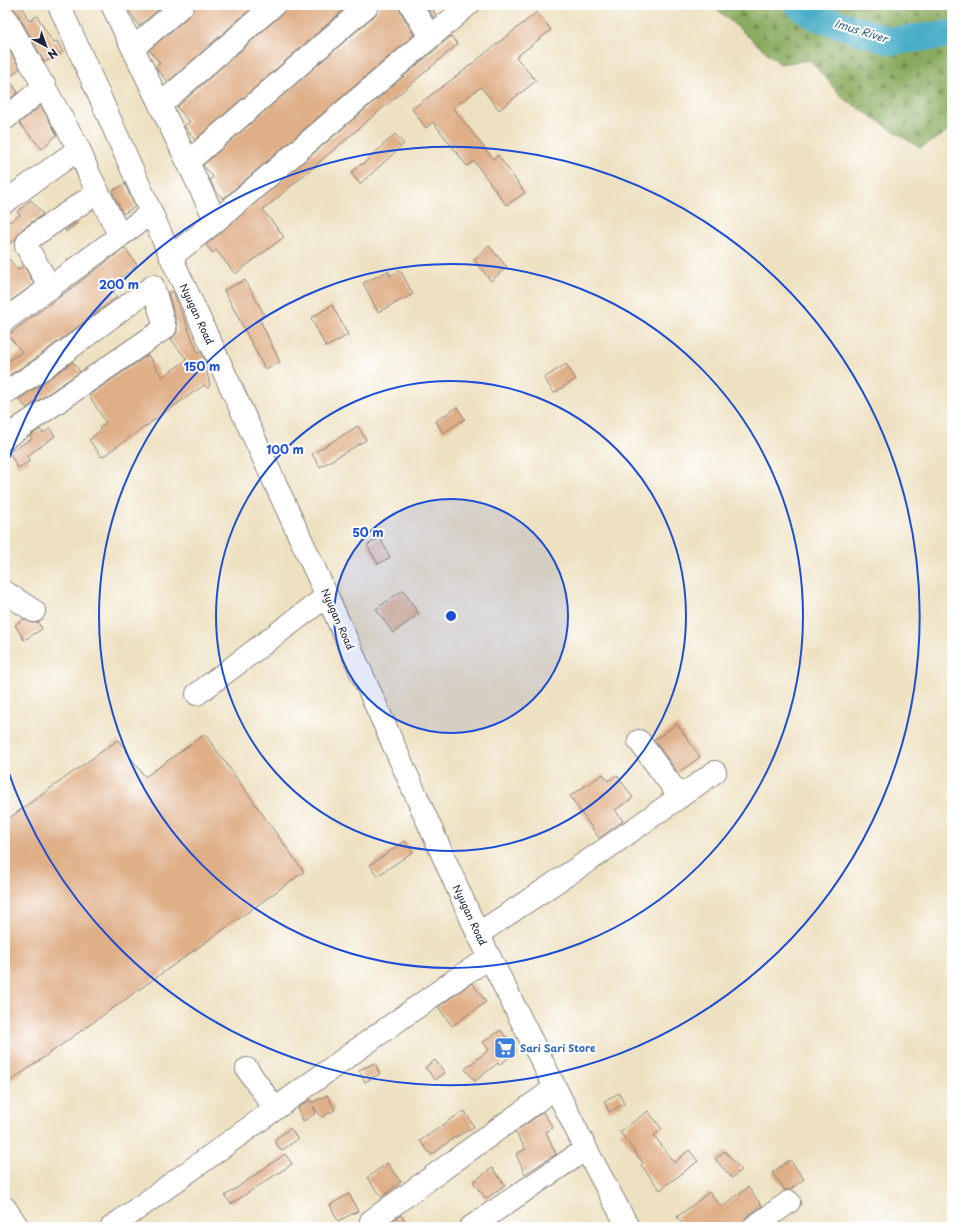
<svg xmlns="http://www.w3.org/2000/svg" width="957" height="1232" viewBox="0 0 957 1232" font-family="'Playpen Sans',sans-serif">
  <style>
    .forest { fill: url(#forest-firs); stroke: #56664d }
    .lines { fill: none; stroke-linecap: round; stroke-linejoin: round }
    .river { stroke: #48adc8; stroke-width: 28 }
    .building { fill: #dfaf87 }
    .minor-casing { stroke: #88827e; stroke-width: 24 }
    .major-casing { stroke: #88827e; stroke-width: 24 }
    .minor { stroke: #fff; stroke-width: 22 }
    .major { stroke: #fff; stroke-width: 22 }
    .ring { fill: none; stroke: #1d4ed8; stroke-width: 2 }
    .labels { text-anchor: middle; stroke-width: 4; stroke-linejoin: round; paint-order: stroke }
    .street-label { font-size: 10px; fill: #22223b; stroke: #fff }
    .shop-label { font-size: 10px; font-weight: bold; fill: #366cbe; stroke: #fff; text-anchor: start }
    .water-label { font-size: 11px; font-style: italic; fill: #33617a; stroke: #fff }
    .centre { fill: #1d4ed8; stroke: #fff; stroke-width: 2 }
    .ring-label { font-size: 12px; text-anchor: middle; font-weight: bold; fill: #1d4ed8; stroke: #fff; stroke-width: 4; stroke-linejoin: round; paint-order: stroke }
  </style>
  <defs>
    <pattern id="forest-firs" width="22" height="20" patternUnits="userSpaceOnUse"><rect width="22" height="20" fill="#8aab5f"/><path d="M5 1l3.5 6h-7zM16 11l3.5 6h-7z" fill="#708b50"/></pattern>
  </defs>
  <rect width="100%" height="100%" fill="#fff"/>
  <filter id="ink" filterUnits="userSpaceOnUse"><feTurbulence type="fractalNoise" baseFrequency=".025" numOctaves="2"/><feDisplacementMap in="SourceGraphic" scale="8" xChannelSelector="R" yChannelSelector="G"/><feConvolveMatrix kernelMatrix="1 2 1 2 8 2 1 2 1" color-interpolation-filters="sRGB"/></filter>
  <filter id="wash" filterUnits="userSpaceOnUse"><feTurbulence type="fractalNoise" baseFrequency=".012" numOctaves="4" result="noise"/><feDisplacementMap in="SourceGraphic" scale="16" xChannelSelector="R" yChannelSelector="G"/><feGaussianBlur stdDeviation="0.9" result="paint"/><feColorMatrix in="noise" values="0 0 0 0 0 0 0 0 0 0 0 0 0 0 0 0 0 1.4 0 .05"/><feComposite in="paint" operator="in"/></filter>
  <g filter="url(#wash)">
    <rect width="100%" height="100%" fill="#eee1c1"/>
    <path class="forest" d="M 712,5 L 952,5 L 952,129 L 920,148 L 843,98 L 810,60 L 780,64 Z"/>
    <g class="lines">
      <path class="river" d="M 799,5 L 817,17 L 891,41 L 952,34"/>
    </g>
    <g id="blocks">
      <path class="building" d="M 7,5 L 21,5 L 29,21 L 37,16 L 53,43 L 57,41 L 63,52 L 44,62 L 16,11 Z
        M 133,5 L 164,5 L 139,26 L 128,9 Z
        M 195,5 L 255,5 L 168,82 L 157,69 L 156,67 L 160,63 L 149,50 L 191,14 Z
        M 286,5 L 349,5 L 195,140 L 184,126 L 190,122 L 177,107 L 282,14 Z
        M 380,5 L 399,5 L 400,11 L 414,35 L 223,199 L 214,189 L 210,180 L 213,177 L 203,165 L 376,14 Z
        M 426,5 L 431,5 L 436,16 L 433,18 Z
        M 537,12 L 551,30 L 516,57 L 536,81 L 499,110 L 481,87 L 453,108 L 493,159 L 498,155 L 525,193 L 506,205 L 474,161 L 467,166 L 433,122 L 426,128 L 412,109 L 458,75 Z
        M 451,36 L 458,44 L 263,210 L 284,237 L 235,274 L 216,250 L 213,253 L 206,245 Z
        M 5,43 L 20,68 L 8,79 L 18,92 L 5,103 Z
        M 41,106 L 57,135 L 42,149 L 19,123 Z
        M 395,134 L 404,144 L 360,184 L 351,173 L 361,164 L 362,165 Z
        M 125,184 L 135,207 L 123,214 L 112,191 Z
        M 31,200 L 43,214 L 22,229 L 15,240 L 5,247 L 5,216 L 10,222 L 20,215 L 17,212 Z
        M 77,222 L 78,223 L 66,232 L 65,230 Z
        M 489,246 L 507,267 L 491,281 L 474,260 Z
        M 125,248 L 137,265 L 109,286 L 117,297 L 35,359 L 5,378 L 5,363 L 22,352 L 8,335 Z
        M 5,254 L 18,270 L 24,266 L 34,284 L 5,305 Z
        M 400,270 L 413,294 L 378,312 L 363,283 L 388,271 L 390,276 Z
        M 245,280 L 264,314 L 259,318 L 280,362 L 265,369 L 224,290 Z
        M 173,291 L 198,353 L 201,351 L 204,359 L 210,386 L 207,388 L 204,385 L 102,457 L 89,440 L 101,430 L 99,428 L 106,423 L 89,395 L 148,355 L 162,377 L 187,360 L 171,339 L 177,333 L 177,325 L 168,293 Z
        M 332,305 L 348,335 L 326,347 L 311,318 Z
        M 73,362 L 80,372 L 27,408 L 18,400 Z
        M 566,364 L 576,379 L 554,393 L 544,378 Z
        M 457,407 L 465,419 L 443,433 L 436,421 Z
        M 358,426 L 366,440 L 320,467 L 312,454 Z
        M 40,429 L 43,433 L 50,429 L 55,436 L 27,456 L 30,461 L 18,468 L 9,452 L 32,439 L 30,436 Z
        M 380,538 L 390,557 L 378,564 L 367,545 Z
        M 403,590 L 419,614 L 393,633 L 376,609 Z
        M 24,619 L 33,623 L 38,622 L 42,629 L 24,640 L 15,625 Z
        M 677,724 L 700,757 L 678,773 L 654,740 Z
        M 205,734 L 304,872 L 5,1085 L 5,821 L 118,740 L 145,777 Z
        M 603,774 L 608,781 L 617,775 L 633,798 L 615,810 L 623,821 L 599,838 L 570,796 Z
        M 405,841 L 413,852 L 377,876 L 370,865 Z
        M 472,983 L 486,1002 L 452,1026 L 438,1007 Z
        M 501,1030 L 516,1052 L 499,1065 L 498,1063 L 475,1081 L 465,1069 L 489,1050 L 483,1042 Z
        M 435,1060 L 445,1073 L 435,1080 L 425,1067 Z
        M 375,1063 L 380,1074 L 365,1082 L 359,1070 Z
        M 619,1093 L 624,1104 L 609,1112 L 604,1101 Z
        M 327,1095 L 335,1110 L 322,1117 L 313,1106 L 316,1113 L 303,1121 L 298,1108 L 307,1102 L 311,1100 L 312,1103 Z
        M 465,1111 L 474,1127 L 454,1138 L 431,1155 L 420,1141 L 449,1121 L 449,1120 Z
        M 648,1111 L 662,1129 L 654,1135 L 674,1163 L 689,1150 L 698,1161 L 660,1190 L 641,1165 L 643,1163 L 620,1132 Z
        M 543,1112 L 553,1128 L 546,1132 L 556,1154 L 525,1174 L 516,1154 L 526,1149 L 515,1132 Z
        M 290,1128 L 298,1139 L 281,1151 L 274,1140 Z
        M 725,1151 L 741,1170 L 732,1178 L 715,1159 Z
        M 285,1154 L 292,1164 L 231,1204 L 225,1196 Z
        M 790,1160 L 804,1179 L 790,1190 L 785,1190 L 772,1173 Z
        M 387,1163 L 401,1182 L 382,1197 L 367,1178 Z
        M 492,1168 L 505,1185 L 486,1199 L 473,1182 Z
        M 748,1187 L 762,1206 L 746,1217 L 742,1227 L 685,1227 L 677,1217 L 709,1192 L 722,1207 Z
        M 349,1194 L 358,1211 L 338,1221 L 330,1205 Z
        M 401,1215 L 410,1227 L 384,1227 Z"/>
    </g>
  </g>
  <g filter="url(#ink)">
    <use href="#blocks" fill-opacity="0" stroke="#88827e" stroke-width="1"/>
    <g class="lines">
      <g class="minor-casing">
        <path id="minor" d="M 112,5 L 216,221 L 171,257
          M 411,5 L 430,37
          M 5,17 L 79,149 L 5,202
          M 133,48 L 183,5
          M 160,105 L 274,5
          M 5,119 L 45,86
          M 188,162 L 368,5
          M 216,221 L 468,5
          M 120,236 L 151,213
          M 51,288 L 26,246 L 29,239 L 98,192
          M 5,320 L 120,236 L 89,174 L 79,149
          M 5,393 L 42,369 L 153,286 L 165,328 L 5,438
          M 5,592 L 34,611
          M 197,694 L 327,596
          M 639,741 L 680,797
          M 478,934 L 600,853 L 715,772
          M 247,1069 L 275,1109
          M 5,1208 L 18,1227
          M 371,1221 L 555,1088
          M 112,1227 L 376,1036 L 462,975 L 490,958
          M 471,1227 L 586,1149
          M 754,1227 L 789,1202"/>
      </g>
      <g class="major-casing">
        <path id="major" d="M 59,5 L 171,257 L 327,596 L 478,934 L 586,1149 L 628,1227"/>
      </g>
      <use href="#minor" class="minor"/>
      <use href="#major" class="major"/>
    </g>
  </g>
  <circle cx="451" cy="616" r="117" fill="#1d4ed8" fill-opacity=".12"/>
  <g class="ring">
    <circle cx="451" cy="616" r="117"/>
    <circle cx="451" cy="616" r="235"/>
    <circle cx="451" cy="616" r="352"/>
    <path d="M6 467A469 469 0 1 1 6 765"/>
  </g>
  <defs>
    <g id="supermarket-square" transform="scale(1.15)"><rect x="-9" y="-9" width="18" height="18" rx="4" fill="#3f7fe0" stroke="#fff"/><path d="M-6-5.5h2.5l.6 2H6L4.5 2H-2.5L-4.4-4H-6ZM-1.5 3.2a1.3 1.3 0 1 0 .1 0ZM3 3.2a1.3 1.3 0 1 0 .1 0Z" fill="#fff"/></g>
  </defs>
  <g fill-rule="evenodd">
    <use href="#supermarket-square" x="505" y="1048"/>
  </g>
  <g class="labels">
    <g class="street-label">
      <text transform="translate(197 314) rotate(65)" y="4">Nyugan Road</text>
      <text transform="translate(338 619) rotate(66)" y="4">Nyugan Road</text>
      <text transform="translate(470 915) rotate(65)" y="4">Nyugan Road</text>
    </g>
    <g class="shop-label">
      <text x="520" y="1052">Sari Sari Store</text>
    </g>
    <g class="water-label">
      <text transform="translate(861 31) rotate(17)" y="4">Imus River</text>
    </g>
  </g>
  <circle cx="451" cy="616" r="6" class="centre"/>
  <g class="ring-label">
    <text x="119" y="289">200 m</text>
    <text x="202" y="371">150 m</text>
    <text x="285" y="454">100 m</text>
    <text x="368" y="537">50 m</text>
  </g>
  <rect width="957" height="1232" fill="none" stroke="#fff" stroke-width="20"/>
  <g transform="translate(46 46) rotate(139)" stroke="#ffffff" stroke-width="3" paint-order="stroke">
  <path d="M0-3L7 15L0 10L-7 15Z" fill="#22223b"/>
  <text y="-6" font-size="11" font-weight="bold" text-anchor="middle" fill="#22223b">N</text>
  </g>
</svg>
